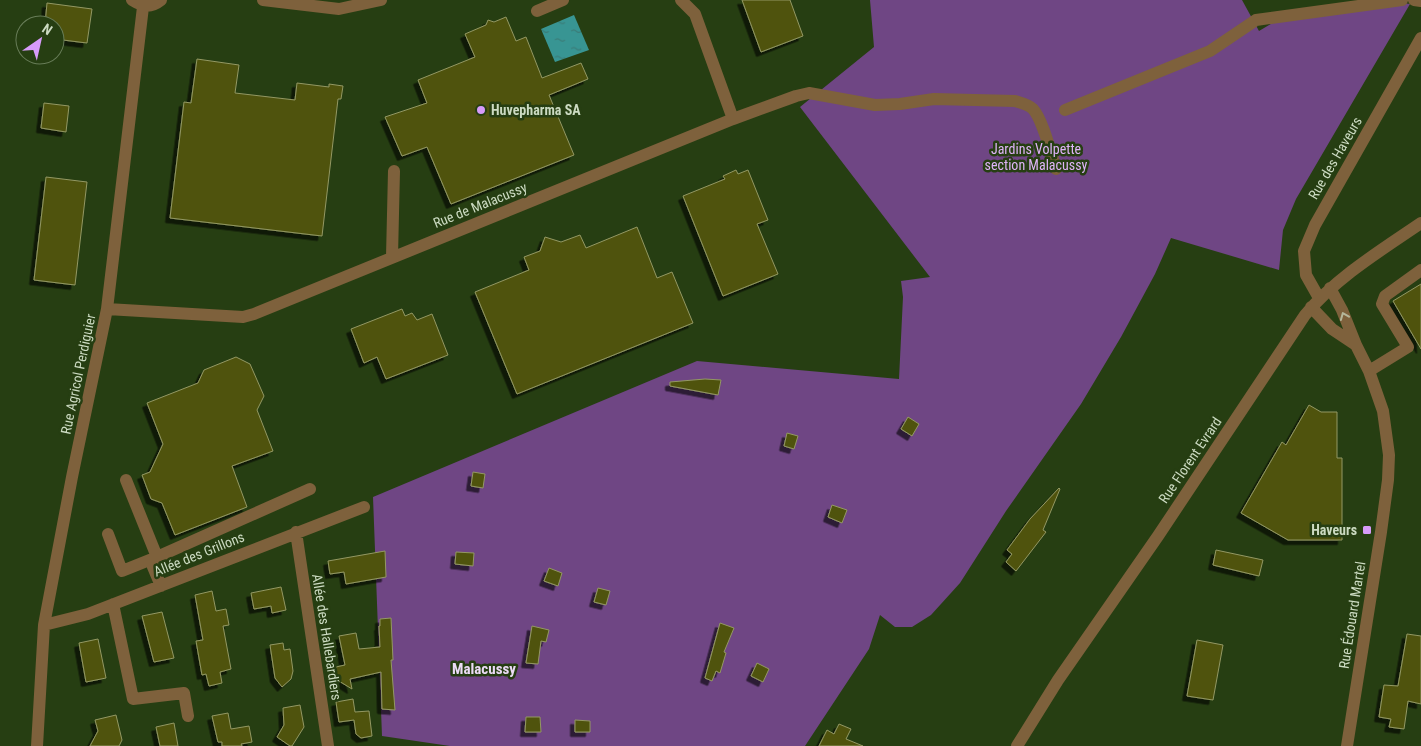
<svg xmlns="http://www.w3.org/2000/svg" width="1421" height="746" viewBox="0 0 1421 746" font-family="'Roboto Condensed',sans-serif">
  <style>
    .green { fill: #6f4684 }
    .water { fill: url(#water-ripples) }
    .building { fill: #4f530f; stroke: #939863; filter: url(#shadow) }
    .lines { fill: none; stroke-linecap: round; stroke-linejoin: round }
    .minor { stroke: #7e613c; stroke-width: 12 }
    .oneway { stroke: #b5b69a }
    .poi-dot { fill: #d79bf9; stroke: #263e12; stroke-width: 2 }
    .labels { text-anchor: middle; stroke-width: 5; stroke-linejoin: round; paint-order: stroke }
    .poi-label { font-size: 14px; font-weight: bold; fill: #ccdbc2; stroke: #263e12; text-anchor: start }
    .park-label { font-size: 14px; fill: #dfb4f8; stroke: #263e12 }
    .street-label { font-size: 14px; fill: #ccdbc2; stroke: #263e12 }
    .neighbourhood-label { font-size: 15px; font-weight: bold; fill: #ecdbf6; stroke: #263e12 }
  </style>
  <defs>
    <pattern id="water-ripples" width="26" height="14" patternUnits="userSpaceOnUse" patternTransform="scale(1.25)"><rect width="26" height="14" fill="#389593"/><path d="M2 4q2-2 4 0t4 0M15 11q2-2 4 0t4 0" fill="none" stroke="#3a7c78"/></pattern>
    <filter id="shadow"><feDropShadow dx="-4.5" dy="4.5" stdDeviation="0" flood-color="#0009"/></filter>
  </defs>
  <rect width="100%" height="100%" fill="#263e12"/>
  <path class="green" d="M 870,0 L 1242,0 L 1259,31 L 1274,22 L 1403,3 L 1410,4 L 1296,199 L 1283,230 L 1279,270 L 1171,238 L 1155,274 L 1121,337 L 1081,404 L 1006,511 L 960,583 L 931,615 L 912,627 L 895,627 L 880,615 L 869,649 L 805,746 L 450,746 L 382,736 L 373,497 L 697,361 L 899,379 L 903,297 L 901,281 L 930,277 L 800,107 L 874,47 Z"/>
  <path class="water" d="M 574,15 L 589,50 L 555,62 L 541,29 Z"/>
  <path class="building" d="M 742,0 L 790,0 L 803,36 L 761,52 Z
    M 47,3 L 92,9 L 87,43 L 55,39 L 55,25 L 45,25 Z
    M 506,17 L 516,41 L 526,37 L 542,78 L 581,63 L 588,79 L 549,95 L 574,155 L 451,204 L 427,147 L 402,156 L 385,117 L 427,103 L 418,80 L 475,57 L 465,34 L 486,25 L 488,20 L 494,22 Z
    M 197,59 L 239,65 L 235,93 L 295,100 L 297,83 L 329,87 L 329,84 L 343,86 L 341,99 L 338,99 L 322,236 L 170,218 L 184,102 L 191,103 Z
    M 44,103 L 69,106 L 66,132 L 41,128 Z
    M 736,170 L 738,174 L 748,170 L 768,220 L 757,224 L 778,274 L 723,296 L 683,196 L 725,179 L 723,176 Z
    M 46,177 L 87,182 L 75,285 L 34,280 Z
    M 637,227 L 657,278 L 672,272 L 693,323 L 517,394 L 475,292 L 529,270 L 524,257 L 540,251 L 545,237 L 561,242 L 580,235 L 586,248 Z
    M 1421,284 L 1421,349 L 1393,301 Z
    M 402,309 L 405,316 L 412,313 L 417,320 L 432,314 L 448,355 L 386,379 L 377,357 L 364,363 L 351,329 Z
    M 236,357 L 250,364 L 264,396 L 257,410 L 273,451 L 232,466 L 247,507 L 175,535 L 162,503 L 151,499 L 142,475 L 150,472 L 163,444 L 147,403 L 198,383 L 204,370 Z
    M 705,379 L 721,380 L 718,395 L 670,386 L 670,382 Z
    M 1309,405 L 1321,412 L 1337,412 L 1337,458 L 1342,458 L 1342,540 L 1288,540 L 1241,513 L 1282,442 L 1286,445 Z
    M 908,417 L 919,424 L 912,436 L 901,429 Z
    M 787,433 L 798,436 L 794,449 L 784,446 Z
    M 473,472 L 485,474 L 483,488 L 471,486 Z
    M 1059,488 L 1060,489 L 1043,530 L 1046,532 L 1016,571 L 1006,562 L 1012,554 L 1007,550 L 1030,519 Z
    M 832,505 L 847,510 L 842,523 L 828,517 Z
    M 1216,550 L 1263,560 L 1259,576 L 1213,565 Z
    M 385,551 L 386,577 L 346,584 L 344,572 L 330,574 L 328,561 Z
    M 456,552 L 474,553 L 473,566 L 455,564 Z
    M 549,568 L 562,573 L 558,586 L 544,581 Z
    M 281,587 L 286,610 L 272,613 L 271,606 L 254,609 L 251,593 Z
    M 598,588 L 610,591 L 606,605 L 594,602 Z
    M 212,591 L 216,611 L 226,609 L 229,625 L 223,626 L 231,669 L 220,672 L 222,683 L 209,686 L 206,674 L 202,675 L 196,641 L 203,640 L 195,595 Z
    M 162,612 L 174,658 L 154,662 L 142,616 Z
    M 391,618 L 393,660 L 391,660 L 395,710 L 382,709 L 381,672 L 350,679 L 352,689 L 334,678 L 333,672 L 336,667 L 345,665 L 339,636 L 356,633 L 359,649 L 380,647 L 379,626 L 380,626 L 380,619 Z
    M 720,623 L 734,628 L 724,652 L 726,653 L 720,673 L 716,671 L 712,681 L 705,678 Z
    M 532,626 L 549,630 L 546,642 L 541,641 L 538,664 L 526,663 Z
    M 1407,634 L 1421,636 L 1421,704 L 1408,701 L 1404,729 L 1389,727 L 1391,719 L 1379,717 L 1384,685 L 1398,686 Z
    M 98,639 L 106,678 L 86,682 L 79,643 Z
    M 1197,640 L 1223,645 L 1213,700 L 1187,696 Z
    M 283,643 L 284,650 L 290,649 L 293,671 L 291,679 L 282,687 L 275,678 L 270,645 Z
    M 757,663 L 769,669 L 763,682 L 751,676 Z
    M 353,699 L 355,712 L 369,711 L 372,736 L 361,738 L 356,734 L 354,720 L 339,722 L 336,702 Z
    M 300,705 L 304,727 L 292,746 L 290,746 L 277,737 L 284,725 L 283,708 Z
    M 228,713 L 231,729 L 249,726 L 252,742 L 241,744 L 242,746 L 222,746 L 222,742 L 218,742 L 212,716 Z
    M 116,715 L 122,740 L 119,746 L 90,746 L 98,731 L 95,720 Z
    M 526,717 L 540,717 L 541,732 L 525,732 Z
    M 575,720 L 590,721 L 590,732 L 575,732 Z
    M 174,723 L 178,746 L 160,746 L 156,727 Z
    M 839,724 L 851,729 L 846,739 L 863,746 L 819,746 L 827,730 L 834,734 Z"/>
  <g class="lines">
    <path class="minor" d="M 132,0 C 143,7 151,8 161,0
      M 263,0 L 339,9 L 381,0
      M 1414,0 L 1421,1
      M 537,11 L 563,0
      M 1065,110 L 1210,51 L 1256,20 L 1402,0
      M 733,119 L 796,96 L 809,93 L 875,105 L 900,104 L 934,99 L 1015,101 C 1021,103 1028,104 1033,109 C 1043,120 1051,154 1056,169
      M 392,257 L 394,171
      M 1330,288 L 1342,310 L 1356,345 L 1369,371 L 1383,411 L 1389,455 L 1388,480 L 1381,532 L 1347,746
      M 1319,298 L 1306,275 L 1304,251 L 1315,225 L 1421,38
      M 1311,307 L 1332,329 L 1356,345
      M 107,309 L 243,317 L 254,314 L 733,119 L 695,14 L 681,0
      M 1369,371 L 1408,347 L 1382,304 L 1385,296 L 1421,270
      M 296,532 L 328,746
      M 108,534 L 122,571 L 157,557 L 126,480
      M 161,586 L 153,567 L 157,557 L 310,489
      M 113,604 L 133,699 L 184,693 L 188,716
      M 44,625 L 88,614 L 364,507
      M 37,746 L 44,625 L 72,477 L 107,309 L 143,7
      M 1017,746 L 1058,680 L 1158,536 L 1305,315 C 1337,277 1380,251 1421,223"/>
  </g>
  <defs><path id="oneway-chevron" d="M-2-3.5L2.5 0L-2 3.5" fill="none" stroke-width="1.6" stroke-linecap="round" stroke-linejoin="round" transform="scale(1.25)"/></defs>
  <use class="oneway" href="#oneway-chevron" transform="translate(1344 316) rotate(-112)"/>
  <g class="poi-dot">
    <circle cx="481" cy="110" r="5"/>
    <rect x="1362" y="525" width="10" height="10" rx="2.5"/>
  </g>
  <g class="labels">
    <g class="poi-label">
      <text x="491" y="115">Huvepharma SA</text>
      <text x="1357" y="535" text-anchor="end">Haveurs</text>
    </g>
    <g class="park-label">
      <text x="1036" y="154">Jardins Volpette<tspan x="1036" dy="16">section Malacussy</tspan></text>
    </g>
    <g class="street-label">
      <text transform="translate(1335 158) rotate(-60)" y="5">Rue des Haveurs</text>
      <text transform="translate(480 205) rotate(-22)" y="5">Rue de Malacussy</text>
      <text transform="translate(78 374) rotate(-78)" y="5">Rue Agricol Perdiguier</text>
      <text transform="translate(1190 460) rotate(-56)" y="5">Rue Florent Evrard</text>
      <text transform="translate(199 554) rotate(-22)" y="5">Allée des Grillons</text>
      <text transform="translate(1352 615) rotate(-81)" y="5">Rue Édouard Martel</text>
      <text transform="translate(327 637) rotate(81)" y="5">Allée des Hallebardiers</text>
    </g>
    <g class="neighbourhood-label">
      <text x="484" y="674">Malacussy</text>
    </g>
  </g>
  <g transform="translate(40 40) rotate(34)"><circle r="24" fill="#263e12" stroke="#687d58"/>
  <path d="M0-4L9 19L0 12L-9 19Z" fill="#d79bf9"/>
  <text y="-8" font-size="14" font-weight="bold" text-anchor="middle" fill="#ccdbc2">N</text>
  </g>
</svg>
